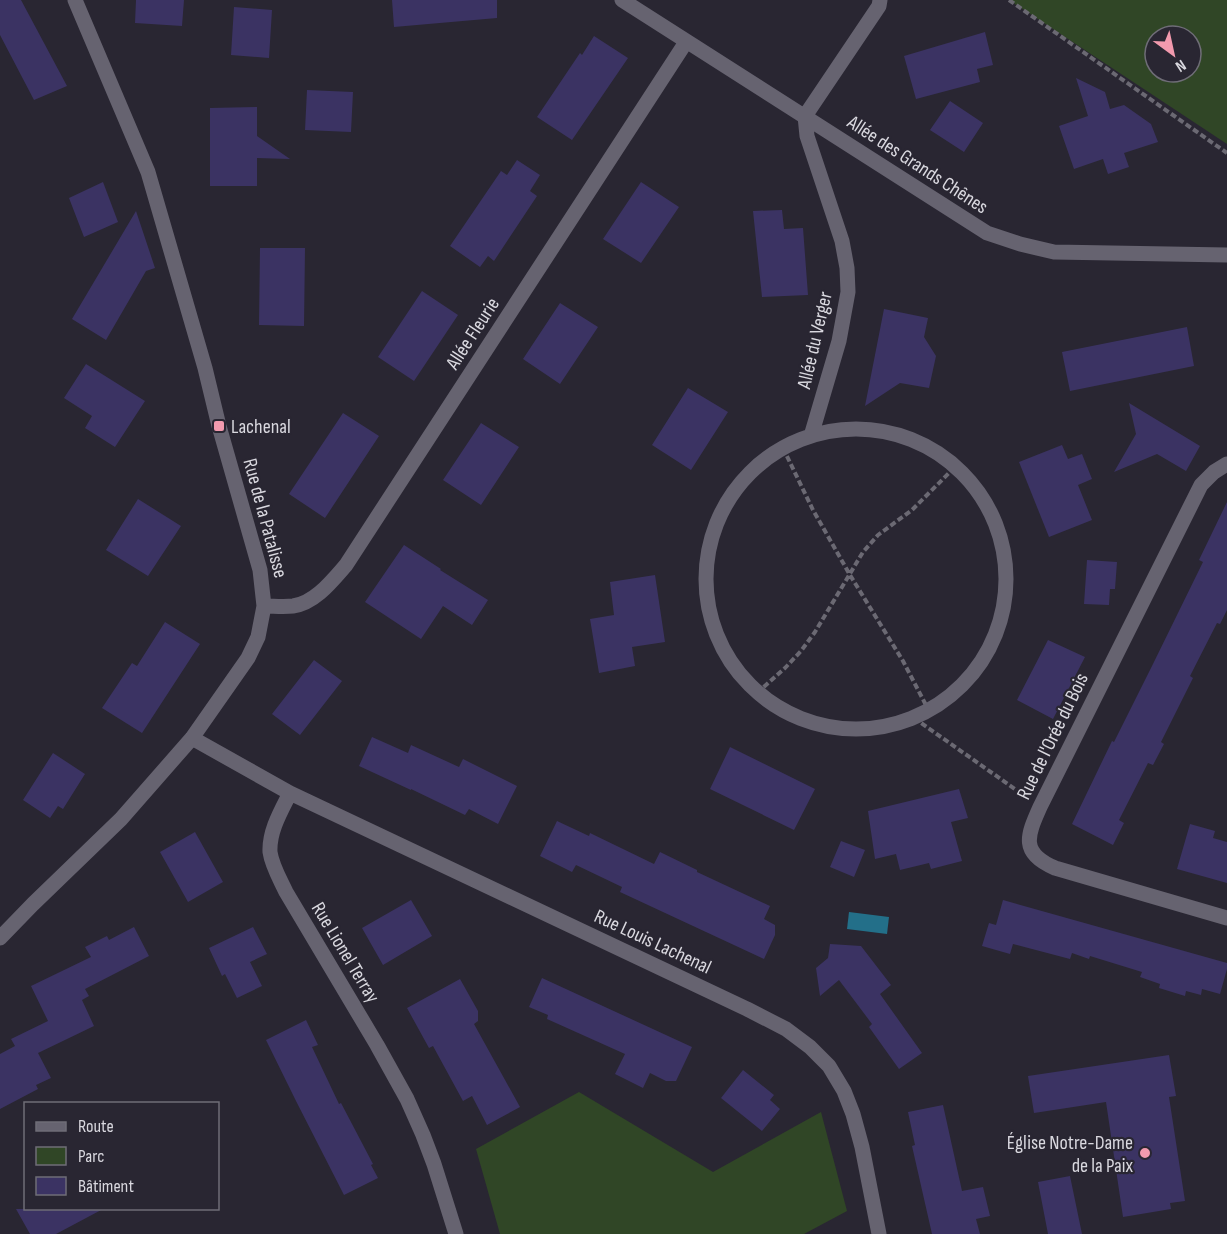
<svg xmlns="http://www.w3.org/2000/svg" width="1227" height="1234" viewBox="0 0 1227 1234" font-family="'Sofia Sans Condensed',sans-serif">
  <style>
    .green { fill: #304626; fill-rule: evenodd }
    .water { fill: #236f89 }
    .building { fill: #3b3363 }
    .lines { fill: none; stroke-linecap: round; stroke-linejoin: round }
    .path { stroke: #6b6973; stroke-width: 4; stroke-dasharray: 6 3; stroke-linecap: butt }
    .street { stroke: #666370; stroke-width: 15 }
    .poi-dot { fill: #f29aae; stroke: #292632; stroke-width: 2 }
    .labels { text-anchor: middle; stroke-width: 4.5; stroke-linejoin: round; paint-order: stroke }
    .street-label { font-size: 20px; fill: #d9d8df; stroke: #292632 }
    .poi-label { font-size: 20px; fill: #d9d8df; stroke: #292632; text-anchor: start }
  </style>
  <rect width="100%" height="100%" fill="#292632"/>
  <path class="green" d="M 1009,0 L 1227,0 L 1227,144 ZM 1155,36 L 1191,36 L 1191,72 L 1155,72 Z
    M 579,1092 L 713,1172 L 821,1112 L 847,1211 L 804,1234 L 500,1234 L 476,1149 Z"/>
  <path class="water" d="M 849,912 L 889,917 L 887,934 L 847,929 Z"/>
  <path class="building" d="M 0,0 L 21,0 L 67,86 L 34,100 L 0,35 Z
    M 136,0 L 184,0 L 182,26 L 135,23 Z
    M 392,0 L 497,0 L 497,18 L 394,27 Z
    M 234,7 L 272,10 L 269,58 L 231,55 Z
    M 985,32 L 993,65 L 977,69 L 980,82 L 916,99 L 904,56 Z
    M 594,36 L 628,58 L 572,140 L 537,117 L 580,53 L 582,55 Z
    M 1076,78 L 1105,92 L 1110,109 L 1124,105 L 1151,124 L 1158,142 L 1124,153 L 1129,167 L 1108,174 L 1103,159 L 1074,169 L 1059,126 L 1088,116 Z
    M 307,90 L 353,92 L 351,132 L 305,130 Z
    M 950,101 L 983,123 L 964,152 L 930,130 Z
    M 257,107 L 257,136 L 290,159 L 257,158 L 257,186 L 210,186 L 210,108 Z
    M 517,160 L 540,175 L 530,191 L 537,196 L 494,261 L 488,256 L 480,267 L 450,246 L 501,171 L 507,175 Z
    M 103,182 L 118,222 L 84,237 L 69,198 Z
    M 641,182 L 679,207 L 641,263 L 603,239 Z
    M 782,210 L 784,229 L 803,228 L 808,295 L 762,297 L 753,211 Z
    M 136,211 L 155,268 L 146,271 L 106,340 L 72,319 Z
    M 260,248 L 305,248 L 304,326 L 259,325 Z
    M 422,291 L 458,315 L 414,381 L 378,357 Z
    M 560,303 L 598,327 L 560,384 L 523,359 Z
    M 884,309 L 928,318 L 924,337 L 936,356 L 929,388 L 900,383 L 865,406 Z
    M 1187,327 L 1194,366 L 1070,391 L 1062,352 Z
    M 86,364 L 145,401 L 115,447 L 85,428 L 92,416 L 64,398 Z
    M 688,388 L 728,412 L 691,470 L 652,445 Z
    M 1129,403 L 1200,446 L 1186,471 L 1157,454 L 1114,472 L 1136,434 Z
    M 343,413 L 379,436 L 325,518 L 289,494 Z
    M 481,423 L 519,447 L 481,505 L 443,480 Z
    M 1062,445 L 1068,459 L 1082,454 L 1092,479 L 1078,485 L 1092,520 L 1049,537 L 1019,462 Z
    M 138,499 L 181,526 L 148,576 L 106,550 Z
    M 1227,502 L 1227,610 L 1220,624 L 1217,623 L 1190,676 L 1193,678 L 1161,742 L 1164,744 L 1153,765 L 1148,763 L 1119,820 L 1124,823 L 1113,845 L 1072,824 L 1112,741 L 1114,742 L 1152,666 L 1203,562 L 1199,560 Z
    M 404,545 L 441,569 L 440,570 L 488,600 L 472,625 L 443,606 L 421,639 L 365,602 Z
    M 1087,560 L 1117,562 L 1115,589 L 1110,589 L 1109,605 L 1084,604 Z
    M 655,575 L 665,642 L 632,647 L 635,666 L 599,673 L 590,619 L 614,615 L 610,582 Z
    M 165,622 L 200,644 L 142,733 L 102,708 L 132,663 L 137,666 Z
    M 1048,640 L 1085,657 L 1053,719 L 1017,700 Z
    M 314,660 L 342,681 L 300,735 L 272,714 Z
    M 372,737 L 408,753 L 411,745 L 459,767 L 463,759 L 517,786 L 498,824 L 469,809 L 465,815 L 411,789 L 411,790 L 359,766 Z
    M 730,747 L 815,789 L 794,830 L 710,789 Z
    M 53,753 L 85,774 L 63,809 L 58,806 L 50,818 L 23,800 Z
    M 959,789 L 968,818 L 951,822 L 962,861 L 931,869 L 929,863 L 900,870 L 896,854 L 875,859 L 868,811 Z
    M 557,821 L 589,836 L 590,833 L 654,864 L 660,852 L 697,870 L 697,872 L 770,906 L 764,919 L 775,925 L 775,935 L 764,959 L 620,892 L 622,887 L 576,865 L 572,872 L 540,856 Z
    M 1190,824 L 1215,831 L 1213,838 L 1227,842 L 1227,883 L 1177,869 Z
    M 195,832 L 223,882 L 188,902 L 160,852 Z
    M 841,841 L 865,850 L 854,877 L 830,867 Z
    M 411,900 L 432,936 L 383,965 L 362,928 Z
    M 1003,900 L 1227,963 L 1227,969 L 1220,994 L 1202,989 L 1201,995 L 1186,991 L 1185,996 L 1159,988 L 1160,984 L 1140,977 L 1142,972 L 1090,956 L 1089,959 L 1072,953 L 1070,959 L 1013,944 L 1010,954 L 982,946 L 989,923 L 996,925 Z
    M 134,927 L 149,956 L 85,989 L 89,996 L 82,1000 L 94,1026 L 38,1053 L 51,1078 L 36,1085 L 38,1089 L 0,1109 L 0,1054 L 15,1046 L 11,1039 L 48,1021 L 31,986 L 91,957 L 85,947 L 107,936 L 109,940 Z
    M 253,927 L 267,954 L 250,962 L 262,986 L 237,998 L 225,974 L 222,976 L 209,948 Z
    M 830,944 L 861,946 L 891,985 L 880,994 L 922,1053 L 899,1069 L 869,1027 L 872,1024 L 839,980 L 820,996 L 816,968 L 828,958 Z
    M 542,978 L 692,1047 L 676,1081 L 666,1081 L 650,1073 L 643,1088 L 615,1074 L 625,1054 L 547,1019 L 548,1015 L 529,1007 Z
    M 460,979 L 478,1011 L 478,1021 L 474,1024 L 520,1107 L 487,1125 L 472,1096 L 463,1101 L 433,1046 L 429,1048 L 407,1008 Z
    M 306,1020 L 318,1045 L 312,1047 L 339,1104 L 341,1103 L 373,1164 L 371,1165 L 378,1178 L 344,1195 L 296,1101 L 266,1040 Z
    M 1169,1055 L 1176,1096 L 1169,1097 L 1185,1201 L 1170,1203 L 1171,1209 L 1123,1217 L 1106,1102 L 1034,1113 L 1028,1076 Z
    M 743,1070 L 774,1095 L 770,1100 L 780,1109 L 762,1131 L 721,1098 Z
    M 943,1105 L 962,1191 L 983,1187 L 990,1216 L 976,1219 L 980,1234 L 932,1234 L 912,1146 L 915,1145 L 908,1112 Z
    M 1070,1176 L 1082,1234 L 1048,1234 L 1038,1182 Z
    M 16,1209 L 103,1209 L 56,1234 L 30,1234 Z"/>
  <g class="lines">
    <path class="path" d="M 1009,0 L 1227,153
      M 783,448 L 813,510 L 850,575 L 903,661 L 929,711
      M 757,693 L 785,668 L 801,651 L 815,632 L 863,552 L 878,535 L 912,510 L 956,466
      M 914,718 L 1022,794"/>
    <path class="street" d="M 622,0 L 987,233 L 1020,244 L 1054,252 L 1227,255
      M706 579a150 150 0 1 1 300 0a150 150 0 1 1-300 0Z
      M 811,436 L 839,341 L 848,292 L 847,268 L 842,241 L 807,136 L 805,116 L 879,6 L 880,0
      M 1227,464 L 1214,472 L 1201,485 L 1040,807 C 1027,836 1020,853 1055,868 L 1227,918
      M 264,606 C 273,606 284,607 293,606 C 315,603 332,581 346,565 L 686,42
      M 192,738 L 290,793 C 281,811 269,831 270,852 C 272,866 280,879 286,892 L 377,1045 L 407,1099 L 423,1135 L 434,1164 L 456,1234
      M 290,793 L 747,1009 L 786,1029 L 810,1047 L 829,1066 L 844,1091 L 853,1114 L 862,1147 L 879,1234
      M 0,938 L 33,904 L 121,819 L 192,738 L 248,658 L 258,637 L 264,606 L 260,570 L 219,426 L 205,368 L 148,172 L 75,0"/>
  </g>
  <g class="poi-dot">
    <rect x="213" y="420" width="12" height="12" rx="3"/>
    <circle cx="1145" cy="1153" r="6"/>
  </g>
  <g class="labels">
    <g class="street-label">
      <text transform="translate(918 164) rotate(33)" y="7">Allée des Grands Chênes</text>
      <text transform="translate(472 333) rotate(-57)" y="7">Allée Fleurie</text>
      <text transform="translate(814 340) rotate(-77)" y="7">Allée du Verger</text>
      <text transform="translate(266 518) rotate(75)" y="7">Rue de la Patalisse</text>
      <text transform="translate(1052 736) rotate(-64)" y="7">Rue de l'Orée du Bois</text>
      <text transform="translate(653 941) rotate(25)" y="7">Rue Louis Lachenal</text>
      <text transform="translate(346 952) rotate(59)" y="7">Rue Lionel Terray</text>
    </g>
    <g class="poi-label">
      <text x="231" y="433">Lachenal</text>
      <text x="1133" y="1149" text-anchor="end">Église Notre-Dame<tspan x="1133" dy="23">de la Paix</tspan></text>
    </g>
  </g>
  <rect x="24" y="1102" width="195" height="108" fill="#292632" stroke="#6f6d77" stroke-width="1.5"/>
  <rect x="36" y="1122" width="30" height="9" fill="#666370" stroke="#6f6d77" stroke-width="1.5"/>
  <text x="78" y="1132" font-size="18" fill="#d9d8df">Route</text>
  <rect x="36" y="1147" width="30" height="18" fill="#304626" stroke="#6f6d77" stroke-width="1.5"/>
  <text x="78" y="1162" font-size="18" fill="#d9d8df">Parc</text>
  <rect x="36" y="1177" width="30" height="18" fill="#3b3363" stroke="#6f6d77" stroke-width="1.5"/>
  <text x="78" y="1192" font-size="18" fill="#d9d8df">Bâtiment</text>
  <g transform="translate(1173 54) rotate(147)"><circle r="28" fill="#292632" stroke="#6f6d77" stroke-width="1.5"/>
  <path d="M0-4.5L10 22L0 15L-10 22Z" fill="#f29aae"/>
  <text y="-9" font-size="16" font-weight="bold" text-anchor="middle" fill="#d9d8df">N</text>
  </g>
</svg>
